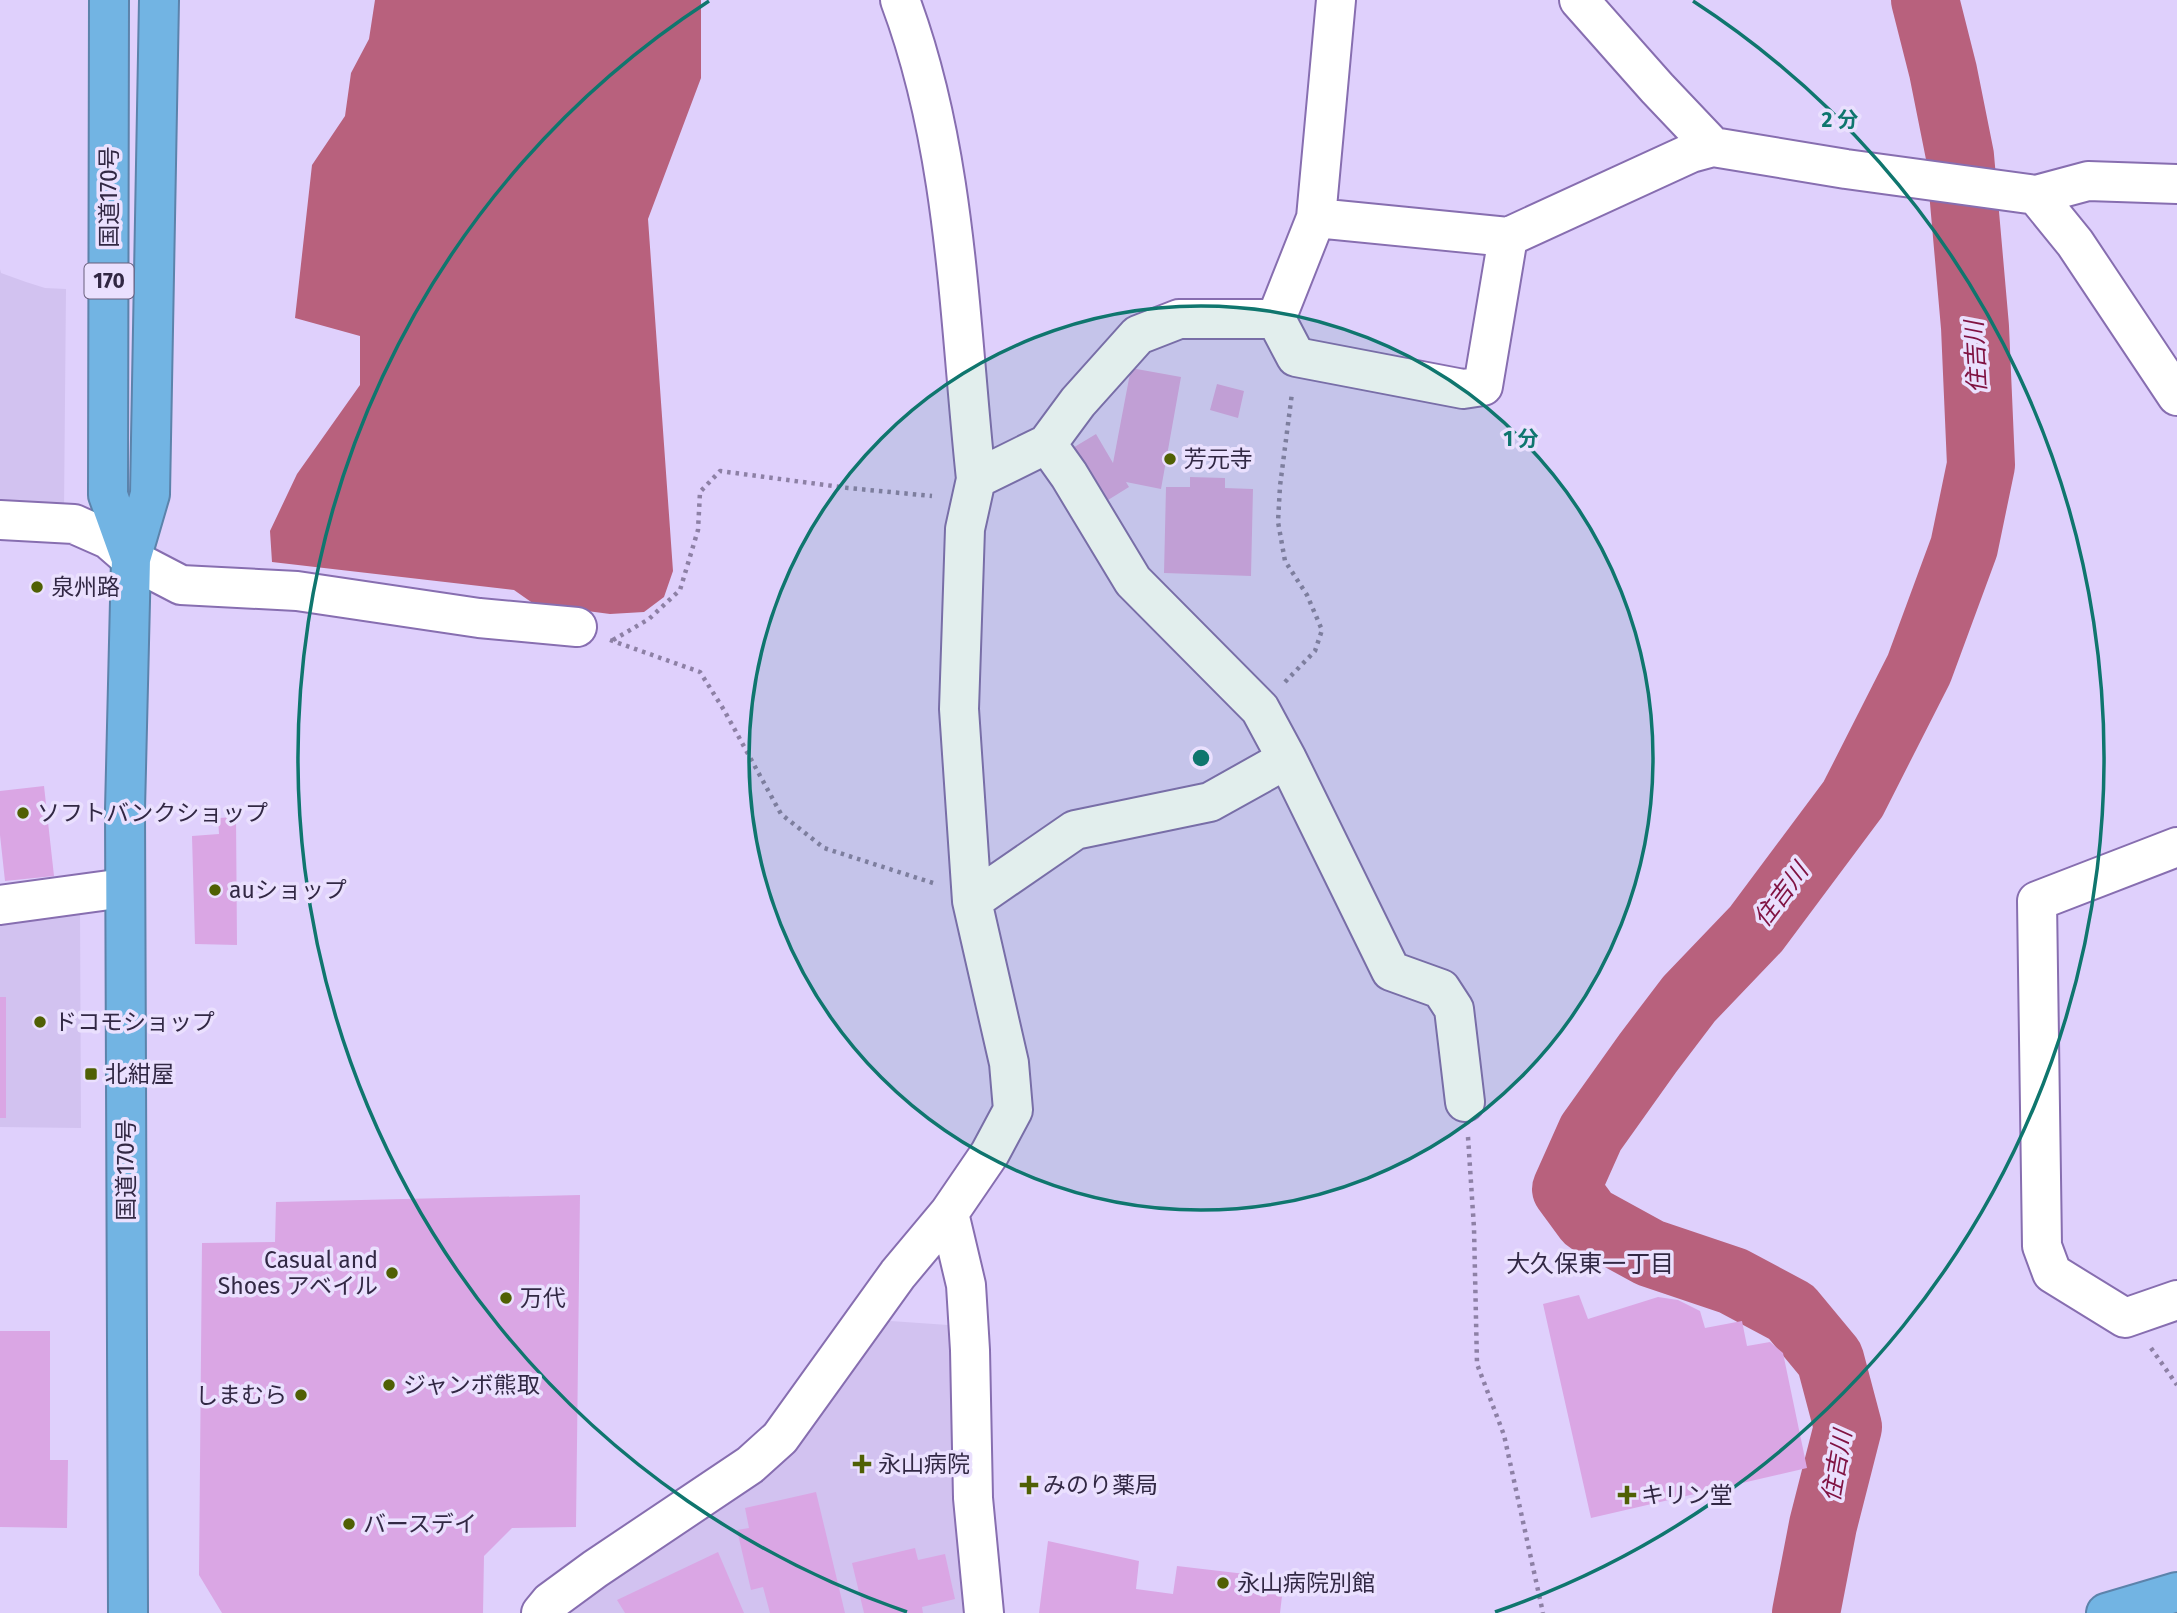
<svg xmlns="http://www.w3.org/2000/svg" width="2177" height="1613" viewBox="0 0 2177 1613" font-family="'Fira Sans','Noto Sans JP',sans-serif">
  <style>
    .built { fill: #d2c2f0 }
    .water { fill: #b8617d }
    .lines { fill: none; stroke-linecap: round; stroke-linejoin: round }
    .river { stroke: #b8617d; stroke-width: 68 }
    .building { fill: #daa6e4 }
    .minor-casing { stroke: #876eb0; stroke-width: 42 }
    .highway-casing { stroke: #5c83ab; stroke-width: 42 }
    .path { stroke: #8d80a5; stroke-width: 4.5; stroke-dasharray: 3.5 5; stroke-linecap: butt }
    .minor { stroke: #fff; stroke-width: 38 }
    .highway { stroke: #72b4e3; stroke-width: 38 }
    .ring { fill: none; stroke: #0f766e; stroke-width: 3.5 }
    .poi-dot { fill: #506004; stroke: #eae0fe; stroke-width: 2.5 }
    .labels { text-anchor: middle; stroke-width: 7; stroke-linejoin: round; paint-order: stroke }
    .shield { fill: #eae0fe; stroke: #695f7c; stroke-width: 2 }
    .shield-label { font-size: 21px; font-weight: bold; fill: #322844 }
    .street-label { font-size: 23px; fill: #322844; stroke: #eae0fe }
    .poi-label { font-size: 23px; fill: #322844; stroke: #eae0fe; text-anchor: start }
    .water-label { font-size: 24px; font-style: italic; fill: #801343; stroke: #eae0fe }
    .neighbourhood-label { font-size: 24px; fill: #322844; stroke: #eae0fe }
    .centre { fill: #0f766e; stroke: #eae0fe; stroke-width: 3.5 }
    .ring-label { font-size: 21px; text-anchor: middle; font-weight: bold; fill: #0f766e; stroke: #eae0fe; stroke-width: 7; stroke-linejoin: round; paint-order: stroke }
  </style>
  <rect width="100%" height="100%" fill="#dfd0fc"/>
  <path class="built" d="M 0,269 L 1,273 L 26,282 L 45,288 L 66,289 L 64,511 L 0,507 Z
    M 80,908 L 81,1128 L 0,1127 L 0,917 Z
    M 876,1320 L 948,1325 L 969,1613 L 557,1613 L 707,1508 Z"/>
  <path class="water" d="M 375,0 L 701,0 L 701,78 L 648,219 L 673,571 L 664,597 L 644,612 L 610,614 L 534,604 L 514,590 L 272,562 L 270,531 L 297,474 L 360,385 L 360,336 L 295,318 L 312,165 L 345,116 L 351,73 L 369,39 Z"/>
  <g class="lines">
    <path class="river" d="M 1806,1613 L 1823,1525 L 1848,1427 L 1830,1359 L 1791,1312 L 1733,1281 L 1650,1253 L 1588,1219 L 1566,1189 L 1591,1133 L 1648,1053 L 1689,999 L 1756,929 L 1853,799 L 1919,669 L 1964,547 L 1981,465 L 1975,327 L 1960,156 L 1943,71 L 1925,0"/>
  </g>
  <path class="building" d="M 1131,368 L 1181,377 L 1161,489 L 1126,482 L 1129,487 L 1100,505 L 1066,452 L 1096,434 L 1113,463 Z
    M 1217,384 L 1244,391 L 1238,418 L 1210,410 Z
    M 1190,477 L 1225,478 L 1225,488 L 1253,489 L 1251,576 L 1164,573 L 1166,487 L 1190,487 Z
    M 44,786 L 54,876 L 5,881 L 0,835 L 0,791 Z
    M 236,817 L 237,945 L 195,944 L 192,836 L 219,834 L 218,818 Z
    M 0,997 L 6,997 L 6,1118 L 0,1118 Z
    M 580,1195 L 576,1527 L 512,1528 L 484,1556 L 483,1613 L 222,1613 L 199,1575 L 202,1243 L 275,1242 L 276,1202 Z
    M 1579,1295 L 1588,1319 L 1658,1297 L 1678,1300 L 1700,1311 L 1705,1328 L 1742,1321 L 1747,1346 L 1770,1342 L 1783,1353 L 1807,1468 L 1591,1518 L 1543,1304 Z
    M 0,1331 L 50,1331 L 50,1460 L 68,1460 L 67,1528 L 0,1527 Z
    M 816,1492 L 845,1613 L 770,1613 L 763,1587 L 751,1590 L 737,1530 L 749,1528 L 745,1508 Z
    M 1048,1541 L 1139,1561 L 1136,1589 L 1173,1594 L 1177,1566 L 1271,1577 L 1270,1592 L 1282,1596 L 1280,1613 L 1039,1613 Z
    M 915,1548 L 918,1560 L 945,1554 L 955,1599 L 922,1607 L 923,1613 L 864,1613 L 852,1563 Z
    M 718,1552 L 744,1613 L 625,1613 L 617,1600 Z"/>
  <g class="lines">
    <g class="minor-casing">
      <path id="minor" d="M 900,0 C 957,152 959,319 976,479
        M 1579,0 L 1657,88 L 1713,147
        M 2036,195 L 2088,181 L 2177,184
        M 1316,218 L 1336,0
        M 1276,319 L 1296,357 L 1463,389 L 1483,386 L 1508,237
        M 1047,444 L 1069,475 L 1133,581 L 1260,709 L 1287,759 L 1391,971 L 1441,989 L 1454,1009 L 1465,1102
        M 0,520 L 74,524 L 108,539 L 131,559 L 181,585 L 297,591 L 479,618 L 577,627
        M 2177,847 L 2037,901 L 2042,1246 L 2052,1273 L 2125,1318 L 2177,1300
        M 972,901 L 1075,830 L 1210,802 L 1287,759
        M 0,905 L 124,888
        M 949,1213 L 966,1285 L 970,1350 L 973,1498 L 984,1613
        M 541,1613 L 550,1602 L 595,1569 L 750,1465 L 780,1438 L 898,1274 L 949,1213 L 990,1153 L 1013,1110 L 1009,1063 L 972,901 L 959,709 L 965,529 L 976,479 L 1047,444 L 1078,402 L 1138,335 L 1179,319 L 1276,319 L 1316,218 L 1508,237 L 1691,153 L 1713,147 L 1846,169 L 2036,195 L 2075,243 L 2177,396"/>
    </g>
    <g class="highway-casing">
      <path id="highway" d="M 109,0 L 108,495 L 131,559
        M 128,1613 L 125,810 L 131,559 L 150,494 L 159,0
        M 2106,1613 L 2177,1592"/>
    </g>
    <path class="path" d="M 610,640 L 700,672 L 724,710 L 781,814 L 824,848 L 933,883
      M 613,640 L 649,619 L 680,590 L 698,530 L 700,492 L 720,471 L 848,488 L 932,496
      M 1285,682 L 1315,651 L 1322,630 L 1307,595 L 1285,561 L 1278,522 L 1280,486 L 1292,393
      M 1468,1137 L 1474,1228 L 1477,1364 L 1504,1435 L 1543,1613
      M 2151,1348 L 2177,1385"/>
    <use href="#minor" class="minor"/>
    <use href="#highway" class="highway"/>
  </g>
  <circle cx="1201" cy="758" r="452" fill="#0f766e" fill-opacity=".12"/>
  <g class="ring">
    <circle cx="1201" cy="758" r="452"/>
    <path d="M907 1612A903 903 0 0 1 709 1M1693 1A903 903 0 0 1 1495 1612"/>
  </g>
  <g class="poi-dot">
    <circle cx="1170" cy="459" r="7"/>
    <circle cx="37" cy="587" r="7"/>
    <circle cx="23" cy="813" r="7"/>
    <circle cx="215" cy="890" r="7"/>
    <circle cx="40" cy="1022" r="7"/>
    <rect x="84" y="1067" width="14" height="14" rx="3.5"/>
    <circle cx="392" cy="1273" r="7"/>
    <circle cx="506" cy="1298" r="7"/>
    <circle cx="389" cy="1385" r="7"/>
    <circle cx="301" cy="1395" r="7"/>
    <path d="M858.5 1453.5h7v7h7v7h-7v7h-7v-7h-7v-7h7z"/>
    <path d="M1025.5 1474.5h7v7h7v7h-7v7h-7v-7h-7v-7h7z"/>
    <path d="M1623.5 1484.5h7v7h7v7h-7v7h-7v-7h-7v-7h7z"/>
    <circle cx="349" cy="1524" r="7"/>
    <circle cx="1223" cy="1583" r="7"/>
  </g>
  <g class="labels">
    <rect class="shield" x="84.5" y="263.5" width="49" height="35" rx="5"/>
    <g class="shield-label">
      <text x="109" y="288">170</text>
    </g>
    <g class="street-label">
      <text transform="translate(109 197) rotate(-90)" y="8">国道170号</text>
      <text transform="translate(126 1170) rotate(-90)" y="8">国道170号</text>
    </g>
    <g class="poi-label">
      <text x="1184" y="467">芳元寺</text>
      <text x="51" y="595">泉州路</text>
      <text x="37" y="821">ソフトバンクショップ</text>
      <text x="229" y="898">auショップ</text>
      <text x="54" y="1030">ドコモショップ</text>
      <text x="105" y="1082">北紺屋</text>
      <text x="378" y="1268" text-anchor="end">Casual and<tspan x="378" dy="26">Shoes アベイル</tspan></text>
      <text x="520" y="1306">万代</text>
      <text x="403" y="1393">ジャンボ熊取</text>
      <text x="287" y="1403" text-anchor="end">しまむら</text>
      <text x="878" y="1472">永山病院</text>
      <text x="1043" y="1493">みのり薬局</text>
      <text x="1641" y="1503">キリン堂</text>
      <text x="363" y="1532">バースデイ</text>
      <text x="1237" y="1591">永山病院別館</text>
    </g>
    <g class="water-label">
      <text transform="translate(1976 357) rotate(-93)" y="8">住吉川</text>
      <text transform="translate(1781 895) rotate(-53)" y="8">住吉川</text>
      <text transform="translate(1837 1466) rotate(-80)" y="8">住吉川</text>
    </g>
    <g class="neighbourhood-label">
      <text x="1590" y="1272">大久保東一丁目</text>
    </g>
  </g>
  <circle cx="1201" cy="758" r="10" class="centre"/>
  <g class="ring-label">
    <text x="1840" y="127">2 分</text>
    <text x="1521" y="446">1 分</text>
  </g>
</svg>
